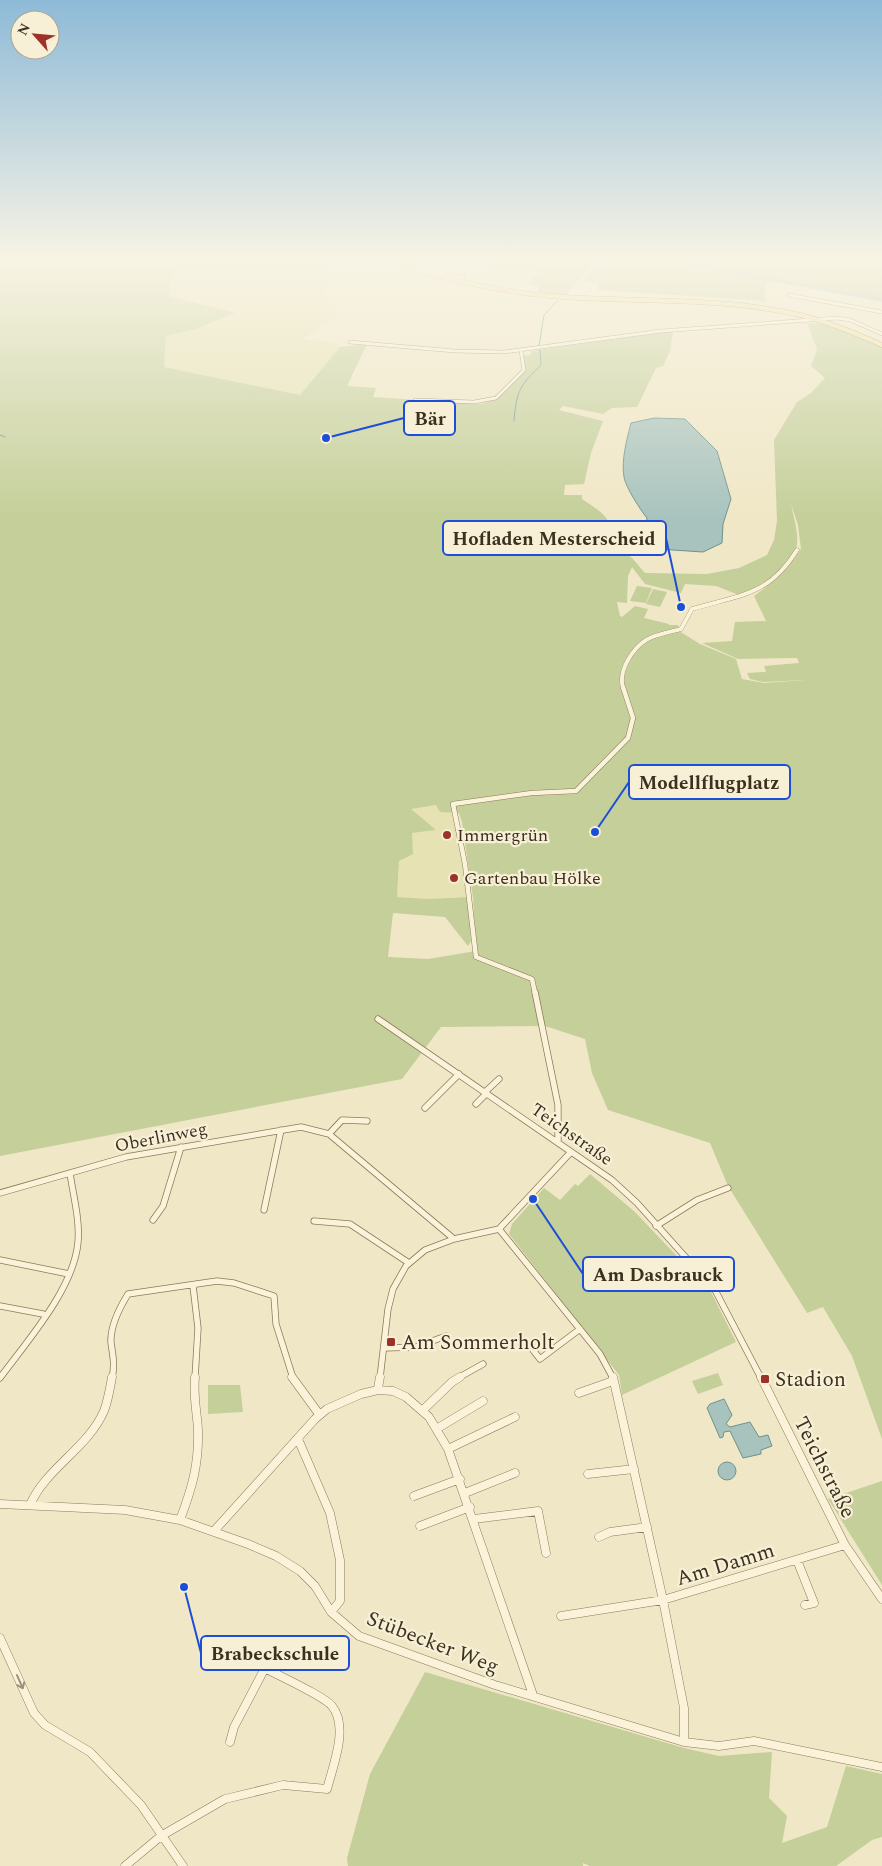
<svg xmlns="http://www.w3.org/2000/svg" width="882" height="1866" viewBox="0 0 882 1866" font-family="Spectral,serif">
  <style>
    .farmland { fill: #e6e2b3 }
    .green { fill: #c4cf9a; fill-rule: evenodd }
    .water { fill: #a8c3be; stroke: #6e928c }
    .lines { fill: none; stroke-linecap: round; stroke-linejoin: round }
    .stream { stroke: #6e928c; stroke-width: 1 }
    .river { fill: #a8c3be; fill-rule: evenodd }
    .street-far4-casing { stroke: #8c795b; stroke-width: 4 }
    .street-far3-casing { stroke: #8c795b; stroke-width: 4.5 }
    .street-far2-casing { stroke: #8c795b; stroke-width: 5.5 }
    .street-far1-casing { stroke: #8c795b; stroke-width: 7 }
    .street-casing { stroke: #8c795b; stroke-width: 9 }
    .primary-casing { stroke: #5a472f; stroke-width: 5 }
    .street-far4 { stroke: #faf3da; stroke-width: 3 }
    .street-far3 { stroke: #faf3da; stroke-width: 4 }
    .street-far2 { stroke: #faf3da; stroke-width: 4.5 }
    .street-far1 { stroke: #faf3da; stroke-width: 5.5 }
    .street { stroke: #faf3da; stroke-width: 8 }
    .primary { stroke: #f3e09e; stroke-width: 4.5 }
    .oneway { stroke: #9b927c }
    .poi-dot { fill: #9d3229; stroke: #f7f0d6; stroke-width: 2 }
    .labels { text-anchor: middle; stroke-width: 4.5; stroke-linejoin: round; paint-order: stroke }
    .poi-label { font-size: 18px; fill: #3c301f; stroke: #f7f0d6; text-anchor: start }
    .street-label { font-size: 18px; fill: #3c301f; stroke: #f7f0d6 }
    .near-poi-label { font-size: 21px; fill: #3c301f; stroke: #f7f0d6; text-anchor: start }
    .near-street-label { font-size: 21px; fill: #3c301f; stroke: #f7f0d6 }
    .leader { fill: none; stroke: #1d4ed8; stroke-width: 2 }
    .callout-dot { fill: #1d4ed8; stroke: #f7f0d6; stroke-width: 2 }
    .callout { fill: #f7f0d6; stroke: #1d4ed8; stroke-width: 2 }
    .callout-label { font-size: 19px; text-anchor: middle; font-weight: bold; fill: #3c301f }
  </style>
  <rect width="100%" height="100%" fill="#f0e7c6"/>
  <path class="farmland" d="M 199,258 L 333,258 L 325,293 L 339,315 L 303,339 L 336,343 L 340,347 L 300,395 L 164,367 L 166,336 L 196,329 L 234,313 L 169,297 L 169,278 Z
    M 436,805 L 454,813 L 468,897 L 428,899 L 397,897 L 399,861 L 412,833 L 435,830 L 410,809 Z"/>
  <path class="green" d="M 0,258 L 199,258 L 169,277 L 169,296 L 235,313 L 196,329 L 166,336 L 164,367 L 300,395 L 340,347 L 367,344 L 347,386 L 376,388 L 373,397 L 481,404 L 496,398 L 524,370 L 523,356 L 530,355 L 532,351 L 673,331 L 670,351 L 663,366 L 656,368 L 637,407 L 612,408 L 603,414 L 563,406 L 559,410 L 603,421 L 591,453 L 584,484 L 565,485 L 564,495 L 582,495 L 582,499 C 601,512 613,517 612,542 L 632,558 L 645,573 L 707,574 L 739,568 L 767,555 L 774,540 L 777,521 L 774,440 L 797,402 L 811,393 L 825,378 L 811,366 L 817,349 L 807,323 L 828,324 L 882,347 L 882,1439 L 852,1356 L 823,1307 L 807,1313 L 728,1186 L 710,1143 L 608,1110 L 592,1073 L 585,1039 L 545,1026 L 441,1027 L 402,1079 L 0,1156 ZM 791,504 L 798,525 L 801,549 C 787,569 774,582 754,596 L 766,621 L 735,622 L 732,641 L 702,643 L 738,659 L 797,658 L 799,663 L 764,666 L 766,672 L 747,673 L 750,679 L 763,682 L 806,680 L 764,683 L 742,679 L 736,659 L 700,644 L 679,631 L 656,637 L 679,628 L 678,625 L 669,625 L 669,624 L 644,618 L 648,609 L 635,606 L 622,617 L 620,616 L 617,602 L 627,603 L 628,576 L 632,567 L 645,584 L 681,593 L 685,584 L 716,586 L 739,595 C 765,584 800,570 797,535 C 796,525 793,514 791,504 ZM 436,805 L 440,812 L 459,813 L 462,822 L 473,898 L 476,951 L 428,959 L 388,957 L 393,913 L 445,917 L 468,946 L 471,941 L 468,897 L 428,899 L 397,897 L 399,861 L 413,854 L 412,833 L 436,830 L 411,809 Z
    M 516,258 L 597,258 L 563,295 L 537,292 L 539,286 L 527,285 L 539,272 L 485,269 L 492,262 L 499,263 L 503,259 L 510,261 Z
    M 638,258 L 882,258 L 882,300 L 789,282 L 766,283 L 765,301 L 597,290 L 599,284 L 583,281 L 600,262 L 631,266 Z
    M 637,586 L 652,588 L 646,603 L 630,601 Z
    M 653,589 L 667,592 L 660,607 L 646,604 Z
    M 590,1174 L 635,1212 L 711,1292 L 736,1342 L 622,1395 L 619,1375 L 509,1234 L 512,1224 L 544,1188 L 560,1200 L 575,1184 L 578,1186 Z
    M 718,1373 L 723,1385 L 698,1394 L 692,1381 Z
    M 208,1385 L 240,1385 L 243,1412 L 208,1414 Z
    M 882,1481 L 882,1585 L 828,1499 Z
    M 425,1672 L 684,1748 L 719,1756 L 772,1752 L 769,1798 L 787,1816 L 782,1843 L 827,1827 L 846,1766 L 882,1774 L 882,1837 L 872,1840 L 836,1866 L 590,1866 L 583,1863 L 583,1866 L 348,1866 L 347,1858 L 370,1774 Z"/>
  <path class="water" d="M 654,418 L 685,419 L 717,451 L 731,499 L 723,524 L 722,543 L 703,552 L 658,549 L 644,540 L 647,518 C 641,511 625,486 624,477 C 621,460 627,439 631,423 Z
    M 724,1399 L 732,1415 L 726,1424 L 730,1427 L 750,1422 L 759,1437 L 768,1435 L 772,1446 L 761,1450 L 761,1454 L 743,1458 L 730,1431 L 724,1432 L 723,1437 L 720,1438 L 707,1408 L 710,1404 Z
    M718 1471a9 9 0 1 1 18 0a9 9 0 1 1-18 0Z"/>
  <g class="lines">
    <path class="stream" d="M 0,259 L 2,258
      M 0,261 L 18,258
      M 569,289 L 596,260
      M 564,295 L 568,291
      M 539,346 L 544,315 L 558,300
      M 514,421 C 516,392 520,385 541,365 L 540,349
      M 0,435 L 5,437"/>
    <path class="river" d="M 649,258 L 659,258 L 882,298 L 882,302 Z"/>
    <g class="street-far4-casing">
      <path id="street-far4" d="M 423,272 L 431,271 L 463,278 L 458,281
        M 789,295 L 882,312
        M 350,342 L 455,351 L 504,352 L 661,331 L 837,318 L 850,320 L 882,334
        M 415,400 L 474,402 L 496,398 L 524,370 L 521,351"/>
    </g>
    <g class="street-far3-casing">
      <path id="street-far3" d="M 623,688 C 618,671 632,649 646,640 C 656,634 670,632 681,629 L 692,609 C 739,595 769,596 797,550"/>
    </g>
    <g class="street-far2-casing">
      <path id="street-far2" d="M 535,993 L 532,979 L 476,957 L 465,864 L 453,804 L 532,793 L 576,791 L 628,738 L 633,718 L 623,687"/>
    </g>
    <g class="street-far1-casing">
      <path id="street-far1" d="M 535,992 L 558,1105 L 558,1142
        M 378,1019 L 612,1180 L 637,1203 L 715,1290 L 761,1378
        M 485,1092 L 499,1079
        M 476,1104 L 487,1093
        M 425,1108 L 459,1074
        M 329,1134 L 342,1120 L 367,1121
        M 0,1193 L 126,1157 L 301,1127 L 329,1134 L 454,1239
        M 264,1210 L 281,1130
        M 153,1220 L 163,1206 L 181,1147
        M 314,1221 L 350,1224 L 409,1263
        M 656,1226 L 697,1200 L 728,1188
        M 499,1229 L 600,1354 L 613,1378
        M 0,1260 L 69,1274
        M 193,1286 L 198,1328 L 195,1378
        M 0,1306 L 43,1314
        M 385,1348 L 416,1347 L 446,1336
        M 533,1350 L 540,1359 L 580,1329
        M 0,1378 C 27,1341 74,1289 78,1242 C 80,1219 73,1195 70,1173
        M 112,1378 C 115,1365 113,1356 111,1343 C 110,1327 120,1307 128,1294 L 217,1281 L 234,1283 L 274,1296 L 276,1324 L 293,1378
        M 380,1378 L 388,1309 L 393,1289 L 406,1266 L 425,1250 L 454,1239 L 499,1229 L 571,1152
        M 458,1378 L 483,1364"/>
    </g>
    <g class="street-casing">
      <path id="street" d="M 292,1377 L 319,1414
        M 613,1377 L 663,1600 L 684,1708 L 684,1742
        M 761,1377 L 845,1545 L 882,1599
        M 378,1388 L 380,1377
        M 579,1393 L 613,1381
        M 423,1410 L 452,1382 L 460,1377
        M 438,1428 L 483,1401
        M 298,1439 L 330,1513 L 340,1560 L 340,1601 L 331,1612
        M 448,1449 L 515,1417
        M 588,1474 L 634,1469
        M 465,1493 L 515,1473
        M 414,1496 L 460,1479
        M 0,1504 L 125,1510 L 180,1520 L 248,1544 L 276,1556 L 300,1571 L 315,1586 L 331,1612 L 359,1636 L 495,1685 L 684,1742 L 719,1746 L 754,1741 L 882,1767
        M 30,1505 C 46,1468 88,1448 104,1411 C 108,1401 110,1388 112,1377
        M 474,1519 L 538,1511 L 546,1553
        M 180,1520 C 192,1488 199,1465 198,1430 C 197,1412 193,1396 195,1377
        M 420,1526 L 470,1507
        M 214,1531 L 315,1419 L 327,1409 L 361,1394 L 378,1390 L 393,1391 L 406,1397 L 429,1417 L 448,1449 L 533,1695
        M 599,1537 L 610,1532 L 647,1527
        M 797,1560 L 814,1603 L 805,1605
        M 561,1616 L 663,1600 L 845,1545
        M 0,1638 L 34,1713 L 45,1725 L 90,1752 L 141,1805 L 183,1866
        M 265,1668 L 280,1641
        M 125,1866 L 161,1836 L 225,1799 L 283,1785 L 327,1789 C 333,1766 349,1727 332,1706 C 324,1696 279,1676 265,1668 L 234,1727 L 230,1742"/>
    </g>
    <g class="primary-casing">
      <path id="primary" d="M 366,258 C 427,273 488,291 551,296 C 634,303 719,296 800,315 C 829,322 855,333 882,345"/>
    </g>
    <use href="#street-far4" class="street-far4"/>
    <use href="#street-far3" class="street-far3"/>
    <use href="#street-far2" class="street-far2"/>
    <use href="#street-far1" class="street-far1"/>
    <use href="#street" class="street"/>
    <use href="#primary" class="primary"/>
  </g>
  <defs><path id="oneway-shaft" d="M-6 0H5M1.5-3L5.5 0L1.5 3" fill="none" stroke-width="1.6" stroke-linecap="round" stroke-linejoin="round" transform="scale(1.25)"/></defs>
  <use class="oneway" href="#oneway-shaft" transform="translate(20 1682) rotate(66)"/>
  <linearGradient id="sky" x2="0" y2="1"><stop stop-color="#8ebad7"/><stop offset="0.5" stop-color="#f8f4e5"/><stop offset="1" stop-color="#f8f4e5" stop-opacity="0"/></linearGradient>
  <rect width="882" height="519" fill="url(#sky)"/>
  <g class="poi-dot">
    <circle cx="447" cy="835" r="5"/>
    <circle cx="454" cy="878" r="5"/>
    <rect x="386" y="1337" width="10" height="10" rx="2.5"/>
    <rect x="760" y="1374" width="10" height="10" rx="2.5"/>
  </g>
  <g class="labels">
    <g class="poi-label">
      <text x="457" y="841">Immergrün</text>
      <text x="464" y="884">Gartenbau Hölke</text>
    </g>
    <g class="street-label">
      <text transform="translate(572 1134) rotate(35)" y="6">Teichstraße</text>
      <text transform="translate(161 1137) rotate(-11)" y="6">Oberlinweg</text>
    </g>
    <g class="near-poi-label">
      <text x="401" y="1349">Am Sommerholt</text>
      <text x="775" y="1386">Stadion</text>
    </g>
    <g class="near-street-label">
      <text transform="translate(825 1467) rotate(63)" y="7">Teichstraße</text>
      <text transform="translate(725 1564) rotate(-17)" y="7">Am Damm</text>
      <text transform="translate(433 1642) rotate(21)" y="7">Stübecker Weg</text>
    </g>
  </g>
  <path class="leader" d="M326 438L404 418M681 607L666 538M595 832L629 782M533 1199L583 1274M184 1587L201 1653"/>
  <g class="callout-dot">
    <circle cx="326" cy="438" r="5"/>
    <circle cx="681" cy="607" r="5"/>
    <circle cx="595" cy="832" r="5"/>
    <circle cx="533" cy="1199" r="5"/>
    <circle cx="184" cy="1587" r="5"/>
  </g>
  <g class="callout">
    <rect x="404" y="401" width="51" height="34" rx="5"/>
    <rect x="443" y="521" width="223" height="34" rx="5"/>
    <rect x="629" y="765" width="161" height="34" rx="5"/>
    <rect x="583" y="1257" width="151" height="34" rx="5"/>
    <rect x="201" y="1636" width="148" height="34" rx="5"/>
  </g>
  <g class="callout-label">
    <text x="430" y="425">Bär</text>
    <text x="554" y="545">Hofladen Mesterscheid</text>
    <text x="709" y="789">Modellflugplatz</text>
    <text x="658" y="1281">Am Dasbrauck</text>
    <text x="275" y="1660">Brabeckschule</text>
  </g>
  <g transform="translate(35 35) rotate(297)"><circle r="24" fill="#f7f0d6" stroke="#aca38d"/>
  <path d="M0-4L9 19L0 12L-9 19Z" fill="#9d3229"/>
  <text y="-8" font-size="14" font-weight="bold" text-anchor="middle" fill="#3c301f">N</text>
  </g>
</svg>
